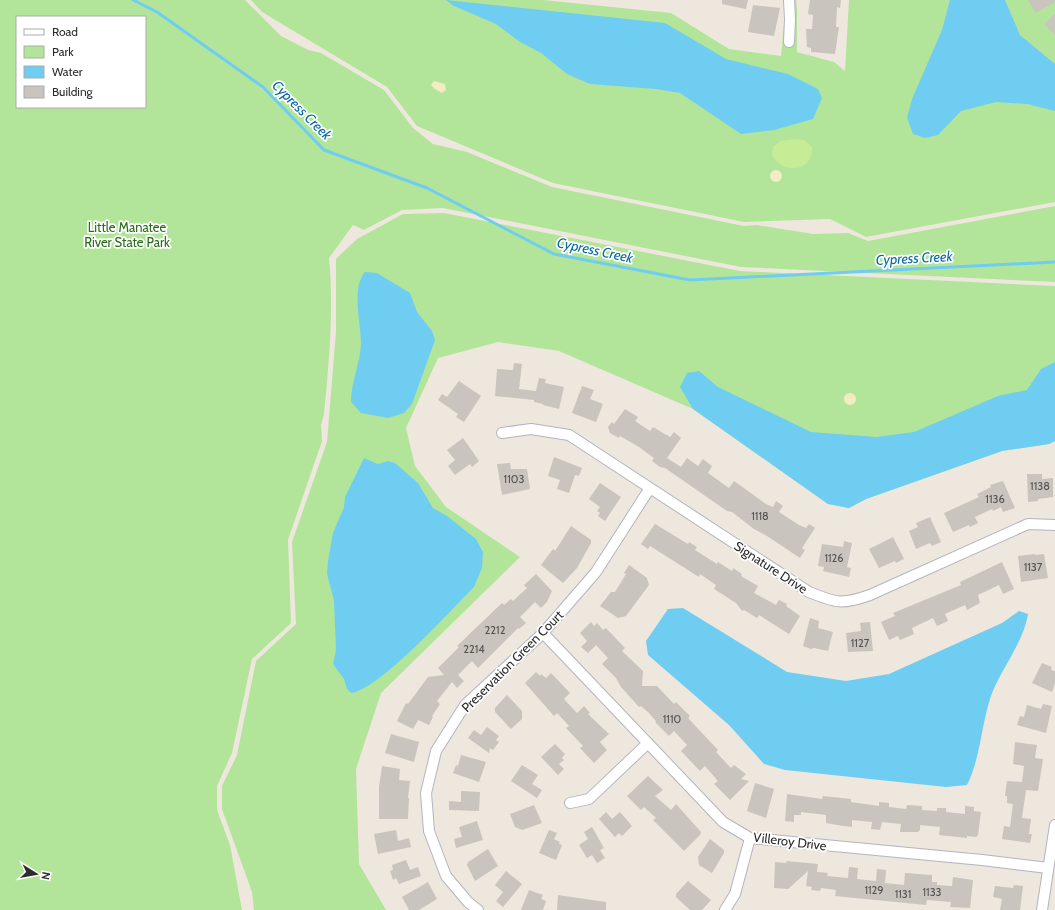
<svg xmlns="http://www.w3.org/2000/svg" width="1055" height="910" viewBox="0 0 1055 910" font-family="Cabin,sans-serif">
  <style>
    .green { fill: #b2e599; fill-rule: evenodd }
    .sand { fill: #f3ecc1 }
    .pitch { fill: #c6ed95 }
    .water { fill: #6fcdf2 }
    .lines { fill: none; stroke-linecap: round; stroke-linejoin: round }
    .stream { stroke: #6fcdf2; stroke-width: 3 }
    .building { fill: #c9c4bd }
    .minor-casing { stroke: #b2b4c0; stroke-width: 12 }
    .minor { stroke: #fff; stroke-width: 10 }
    .labels { text-anchor: middle; stroke-width: 3.5; stroke-linejoin: round; paint-order: stroke }
    .number-label { font-size: 11px; fill: #535250 }
    .park-label { font-size: 13px; fill: #296c19; stroke: #fff }
    .street-label { font-size: 13px; fill: #2c2c2c; stroke: #fff }
    .water-label { font-size: 14px; font-style: italic; fill: #0a6ba2; stroke: #fff }
  </style>
  <rect width="100%" height="100%" fill="#eee7de"/>
  <path class="green" d="M 0,0 L 245,0 L 281,36 L 308,50 L 321,53 L 384,90 L 413,128 L 433,144 L 467,152 L 552,187 L 744,226 L 757,225 L 813,234 L 848,233 L 868,241 L 1055,206 L 1055,282 L 741,267 L 443,208 L 402,210 L 364,230 L 353,225 L 329,258 C 334,310 329,362 324,414 L 321,425 L 322,441 L 288,540 L 291,623 L 252,659 L 232,753 L 217,786 L 217,810 L 230,845 L 242,910 L 0,910 ZM 17,17 L 145,17 L 145,107 L 17,107 Z
    M 251,0 L 543,0 L 671,13 L 729,49 L 781,56 L 785,13 L 784,0 L 796,0 L 797,8 L 797,52 L 834,62 L 845,71 L 849,0 L 1055,0 L 1055,202 L 866,237 L 830,219 L 744,222 L 553,183 L 417,126 L 387,87 L 262,12 Z
    M 444,213 L 740,271 L 1055,286 L 1055,441 L 1049,444 L 1002,451 L 866,499 L 849,508 L 828,504 L 693,409 L 559,351 L 498,342 L 438,358 L 406,428 L 415,466 L 446,507 L 520,557 L 381,693 L 356,769 L 359,864 L 386,910 L 254,910 L 252,892 L 222,809 L 222,786 L 237,755 L 256,661 L 296,624 L 292,542 L 327,442 L 336,332 L 336,259 L 357,239 L 403,214 Z"/>
  <path class="sand" d="M 434,81 L 445,84 L 446,90 L 442,93 L 435,89 L 431,85 Z
    M770 176a6 6 0 1 1 12 0a6 6 0 1 1-12 0Z
    M844 399a6 6 0 1 1 12 0a6 6 0 1 1-12 0Z"/>
  <path class="pitch" d="M 796,139 L 804,140 L 812,147 C 813,172 783,175 772,155 L 773,147 L 781,141 Z"/>
  <path class="water" d="M 446,0 L 665,23 L 726,59 L 788,74 L 818,89 L 822,98 L 813,119 L 774,130 L 741,134 L 680,93 L 656,89 L 590,84 L 567,74 L 541,53 L 520,42 L 496,24 L 454,6 Z
    M 950,0 L 1005,0 L 1020,35 L 1055,64 L 1055,111 L 1027,104 L 996,102 L 961,111 L 938,135 L 925,138 L 913,134 L 907,118 L 912,99 L 942,30 Z
    M 365,272 L 377,273 L 410,293 L 417,312 L 432,331 L 435,340 L 412,404 L 404,413 L 388,418 L 361,413 L 351,402 C 351,382 360,364 361,344 C 361,323 351,288 365,272 Z
    M 1055,362 L 1055,441 L 1049,444 L 1002,451 L 866,499 L 849,508 L 828,504 L 693,409 L 680,387 L 687,373 L 699,371 L 718,387 L 811,432 L 876,437 L 914,432 L 998,396 L 1027,390 L 1041,369 Z
    M 364,458 L 378,464 L 388,461 L 395,463 L 418,483 L 433,508 L 447,516 L 476,539 L 483,552 L 482,568 L 474,587 C 450,611 380,689 351,693 L 347,689 L 344,679 L 333,664 L 336,650 L 334,600 L 327,574 L 328,561 L 333,533 L 344,507 L 345,497 Z
    M 683,608 L 787,672 L 846,681 L 889,674 L 1002,623 L 1019,611 L 1028,614 C 1023,644 1001,668 991,696 C 981,725 981,757 967,785 L 946,787 L 785,770 L 764,764 L 729,725 L 648,655 L 646,641 L 668,609 Z"/>
  <g class="lines">
    <path class="stream" d="M 133,0 L 157,12 L 263,87 L 324,150 L 427,188 L 554,254 L 690,280 L 1055,262"/>
  </g>
  <path class="building" d="M 722,0 L 748,0 L 746,9 L 722,4 Z
    M 810,0 L 841,0 L 840,8 L 837,7 L 836,27 L 839,27 L 835,54 L 811,52 L 811,48 L 807,47 L 806,29 L 812,29 L 813,15 L 808,14 Z
    M 1028,0 L 1055,0 L 1055,2 L 1036,13 Z
    M 753,5 L 780,8 L 774,36 L 748,32 Z
    M 1055,14 L 1055,35 L 1044,24 Z
    M 514,363 L 522,364 L 519,389 L 536,391 L 539,378 L 546,379 L 545,383 L 564,387 L 559,409 L 543,405 L 543,404 L 534,402 L 534,400 L 495,396 L 497,369 L 513,370 Z
    M 459,381 L 481,396 L 464,422 L 456,417 L 458,414 L 438,400 L 442,394 L 447,397 Z
    M 582,386 L 594,390 L 590,399 L 603,404 L 596,422 L 572,413 Z
    M 625,409 L 638,417 L 635,421 L 650,431 L 653,427 L 670,437 L 674,432 L 681,438 L 667,458 L 681,467 L 687,458 L 698,466 L 703,459 L 712,466 L 708,473 L 729,488 L 734,481 L 766,504 L 773,507 L 776,501 L 783,506 L 779,512 L 799,525 L 806,528 L 809,524 L 815,528 L 802,548 L 805,550 L 800,558 L 767,536 L 754,529 L 732,512 L 727,511 L 665,468 L 660,467 L 652,461 L 654,458 L 639,447 L 620,436 L 619,438 L 610,433 L 608,427 L 612,422 L 614,424 Z
    M 463,438 L 479,461 L 472,467 L 470,464 L 455,475 L 448,466 L 455,460 L 447,450 Z
    M 554,457 L 582,468 L 579,476 L 575,475 L 569,493 L 557,489 L 560,480 L 548,476 Z
    M 510,463 L 511,469 L 527,469 L 530,489 L 502,495 L 497,464 Z
    M 1027,474 L 1042,474 L 1042,479 L 1053,478 L 1053,497 L 1038,499 L 1038,501 L 1028,502 Z
    M 1003,481 L 1015,508 L 1003,512 L 1001,507 L 993,511 L 992,509 L 975,517 L 978,523 L 970,527 L 969,525 L 953,532 L 944,513 L 979,497 L 977,494 L 991,487 L 990,485 Z
    M 600,483 L 621,497 L 605,521 L 598,516 L 600,513 L 597,511 L 600,507 L 589,499 Z
    M 930,517 L 941,542 L 932,546 L 930,543 L 916,549 L 909,531 L 918,527 L 916,523 Z
    M 655,524 L 688,544 L 689,542 L 697,547 L 695,550 L 717,564 L 718,562 L 732,571 L 733,568 L 742,574 L 741,576 L 758,586 L 754,593 L 776,605 L 779,600 L 787,604 L 786,606 L 800,616 L 789,634 L 759,615 L 757,618 L 744,610 L 742,611 L 736,603 L 714,589 L 716,585 L 700,574 L 699,577 L 650,546 L 648,549 L 641,544 Z
    M 571,526 L 591,540 L 591,543 L 577,568 L 563,583 L 541,565 L 553,549 L 555,551 Z
    M 893,537 L 904,559 L 896,563 L 895,561 L 879,568 L 869,549 Z
    M 844,541 L 852,543 L 847,567 L 851,568 L 849,577 L 823,571 L 824,567 L 818,566 L 822,544 L 843,547 Z
    M 1035,554 L 1035,555 L 1044,554 L 1048,578 L 1021,582 L 1018,556 Z
    M 1002,562 L 1014,589 L 1003,594 L 999,585 L 978,595 L 980,603 L 967,610 L 965,605 L 945,614 L 948,621 L 937,626 L 933,618 L 912,628 L 914,634 L 900,640 L 898,636 L 889,640 L 881,622 L 895,616 L 893,613 L 961,585 L 960,582 Z
    M 629,565 L 647,578 L 649,585 L 626,616 L 618,618 L 600,606 L 611,592 L 615,592 L 626,574 L 624,573 Z
    M 536,574 L 552,591 L 547,602 L 541,608 L 535,602 L 520,617 L 526,623 L 519,629 L 518,628 L 478,668 L 472,661 L 458,675 L 464,681 L 457,688 L 452,682 L 437,701 L 440,704 L 432,716 L 433,717 L 429,725 L 418,720 L 413,729 L 397,721 L 406,703 L 408,704 L 428,677 L 444,675 L 438,668 L 459,647 L 457,646 L 502,603 L 504,605 L 511,599 L 513,601 L 527,588 L 524,585 Z
    M 810,618 L 819,621 L 818,628 L 833,632 L 828,651 L 814,648 L 811,649 L 803,646 Z
    M 591,622 L 594,626 L 597,623 L 603,630 L 606,628 L 625,648 L 622,651 L 643,671 L 642,686 L 657,686 L 674,704 L 676,702 L 690,716 L 688,718 L 718,750 L 716,752 L 731,768 L 734,765 L 746,774 L 741,779 L 749,781 L 730,800 L 714,784 L 718,781 L 705,766 L 700,771 L 681,751 L 687,745 L 674,731 L 669,736 L 655,722 L 656,721 L 648,712 L 641,706 L 639,707 L 621,687 L 616,678 L 602,664 L 608,658 L 596,645 L 588,653 L 581,647 L 587,641 L 580,633 Z
    M 870,622 L 873,651 L 848,652 L 846,633 L 861,631 L 860,623 Z
    M 1042,663 L 1052,667 L 1051,670 L 1055,671 L 1055,683 L 1052,692 L 1032,683 Z
    M 536,672 L 540,676 L 541,674 L 546,678 L 551,673 L 570,693 L 564,699 L 577,713 L 584,706 L 590,713 L 588,714 L 609,734 L 600,742 L 607,750 L 594,763 L 580,748 L 583,746 L 566,728 L 569,726 L 557,713 L 554,716 L 525,683 Z
    M 507,695 L 522,711 L 522,719 L 511,729 L 495,712 L 495,708 Z
    M 1043,704 L 1052,706 L 1046,733 L 1017,725 L 1020,716 L 1024,717 L 1027,705 L 1041,709 Z
    M 487,727 L 499,736 L 496,740 L 499,742 L 493,750 L 490,748 L 489,753 L 468,738 L 474,730 L 481,735 Z
    M 391,734 L 419,742 L 414,762 L 385,753 Z
    M 1015,742 L 1037,745 L 1035,758 L 1043,759 L 1038,791 L 1026,790 L 1022,818 L 1031,819 L 1029,834 L 1032,834 L 1030,843 L 1002,839 L 1004,826 L 1010,827 L 1013,804 L 1007,803 L 1007,796 L 1005,796 L 1007,781 L 1022,782 L 1024,766 L 1013,764 Z
    M 555,744 L 565,754 L 562,758 L 564,760 L 559,764 L 564,769 L 558,775 L 541,757 Z
    M 461,755 L 486,762 L 479,782 L 453,773 L 456,765 L 458,766 Z
    M 522,765 L 538,775 L 532,784 L 542,790 L 537,798 L 511,781 Z
    M 382,766 L 400,769 L 399,780 L 410,781 L 408,798 L 409,798 L 408,819 L 379,819 L 379,787 Z
    M 648,776 L 663,790 L 655,796 L 671,810 L 676,804 L 701,832 L 700,835 L 684,851 L 653,820 L 656,818 L 644,807 L 641,810 L 627,796 Z
    M 755,783 L 774,789 L 766,818 L 747,811 Z
    M 461,791 L 480,792 L 479,811 L 449,810 L 449,801 L 461,802 Z
    M 787,794 L 822,799 L 823,796 L 851,799 L 851,802 L 879,806 L 879,802 L 889,803 L 889,807 L 906,809 L 907,805 L 922,806 L 922,810 L 937,811 L 937,808 L 946,808 L 946,812 L 965,814 L 965,806 L 974,807 L 974,811 L 981,812 L 978,835 L 976,837 L 967,836 L 967,838 L 939,835 L 940,827 L 920,825 L 920,830 L 918,832 L 900,832 L 901,824 L 882,822 L 880,830 L 871,829 L 872,822 L 852,820 L 852,827 L 843,826 L 826,823 L 826,815 L 801,812 L 801,815 L 794,815 L 794,822 L 785,821 Z
    M 534,805 L 542,823 L 522,830 L 515,827 L 510,814 Z
    M 606,812 L 612,819 L 620,812 L 632,826 L 622,836 L 619,833 L 615,837 L 599,819 Z
    M 477,821 L 483,840 L 456,848 L 454,839 L 462,837 L 459,827 Z
    M 592,827 L 604,848 L 600,850 L 605,858 L 597,863 L 592,855 L 587,858 L 579,845 L 588,839 L 584,832 Z
    M 396,830 L 398,841 L 409,838 L 411,847 L 378,854 L 374,834 Z
    M 549,830 L 557,833 L 554,839 L 560,842 L 559,844 L 562,845 L 556,860 L 539,853 Z
    M 710,839 L 724,850 L 724,853 L 712,873 L 699,865 L 698,857 Z
    M 488,849 L 498,866 L 475,881 L 467,865 L 468,862 Z
    M 406,860 L 410,870 L 418,867 L 421,876 L 399,884 L 396,878 L 393,880 L 390,871 L 393,870 L 392,865 Z
    M 787,861 L 818,864 L 817,872 L 828,873 L 827,876 L 848,878 L 849,867 L 858,868 L 857,879 L 876,881 L 877,869 L 886,870 L 885,883 L 904,885 L 905,873 L 932,875 L 932,882 L 937,882 L 937,885 L 952,886 L 953,877 L 973,880 L 970,908 L 950,907 L 951,902 L 927,900 L 926,905 L 835,896 L 836,890 L 821,888 L 820,891 L 811,890 L 812,887 L 806,886 L 808,871 L 788,889 L 774,888 L 775,862 L 786,863 Z
    M 506,871 L 522,884 L 503,907 L 496,901 L 503,892 L 495,885 Z
    M 688,881 L 711,900 L 702,910 L 690,910 L 676,897 L 676,894 Z
    M 428,882 L 437,899 L 419,910 L 409,910 L 402,897 Z
    M 1014,885 L 1023,886 L 1020,910 L 1000,910 L 1002,899 L 993,897 L 995,886 L 1013,888 Z
    M 529,890 L 543,895 L 541,899 L 546,901 L 543,910 L 521,910 Z
    M 558,895 L 606,902 L 606,910 L 557,910 Z"/>
  <g class="lines">
    <g class="minor-casing">
      <path id="minor" d="M 789,42 L 790,19 L 789,0
        M 502,433 L 531,429 L 569,435 L 809,592 C 836,603 842,605 870,595 L 1028,524 L 1055,525
        M 543,633 L 723,822 L 750,838 L 982,860 L 1048,868
        M 570,803 L 589,799 L 648,743
        M 478,910 L 468,902 L 446,876 L 429,831 L 426,793 L 436,751 L 465,705 L 543,633 L 596,572 L 650,488
        M 725,910 L 735,894 L 750,838
        M 1042,910 L 1055,825"/>
    </g>
    <use href="#minor" class="minor"/>
  </g>
  <g class="labels">
    <g class="number-label">
      <text x="514" y="483">1103</text>
      <text x="1040" y="490">1138</text>
      <text x="995" y="503">1136</text>
      <text x="760" y="520">1118</text>
      <text x="834" y="562">1126</text>
      <text x="1033" y="571">1137</text>
      <text x="495" y="634">2212</text>
      <text x="860" y="647">1127</text>
      <text x="474" y="653">2214</text>
      <text x="672" y="723">1110</text>
      <text x="874" y="894">1129</text>
      <text x="932" y="896">1133</text>
      <text x="903" y="898">1131</text>
    </g>
    <g class="park-label">
      <text x="127" y="232">Little Manatee<tspan x="127" dy="15">River State Park</tspan></text>
    </g>
    <g class="street-label">
      <text transform="translate(771 567) rotate(33)" y="5">Signature Drive</text>
      <text transform="translate(512 661) rotate(-45)" y="5">Preservation Green Court</text>
      <text transform="translate(790 841) rotate(7)" y="5">Villeroy Drive</text>
    </g>
    <g class="water-label">
      <text transform="translate(302 110) rotate(45)" y="5">Cypress Creek</text>
      <text transform="translate(595 250) rotate(12)" y="5">Cypress Creek</text>
      <text transform="translate(914 258) rotate(-3)" y="5">Cypress Creek</text>
    </g>
  </g>
  <rect x="16" y="16" width="130" height="92" fill="#ffffff" stroke="#ababab"/>
  <rect x="24" y="29" width="20" height="6" fill="#ffffff" stroke="#ababab"/>
  <text x="52" y="36" font-size="12" fill="#2c2c2c">Road</text>
  <rect x="24" y="46" width="20" height="12" fill="#b2e599" stroke="#ababab"/>
  <text x="52" y="56" font-size="12" fill="#2c2c2c">Park</text>
  <rect x="24" y="66" width="20" height="12" fill="#6fcdf2" stroke="#ababab"/>
  <text x="52" y="76" font-size="12" fill="#2c2c2c">Water</text>
  <rect x="24" y="86" width="20" height="12" fill="#c9c4bd" stroke="#ababab"/>
  <text x="52" y="96" font-size="12" fill="#2c2c2c">Building</text>
  <g transform="translate(36 874) rotate(101)" stroke="#ffffff" stroke-width="3" paint-order="stroke">
  <path d="M0-3L7 15L0 10L-7 15Z" fill="#2c2c2c"/>
  <text y="-6" font-size="11" font-weight="bold" text-anchor="middle" fill="#2c2c2c">N</text>
  </g>
</svg>
